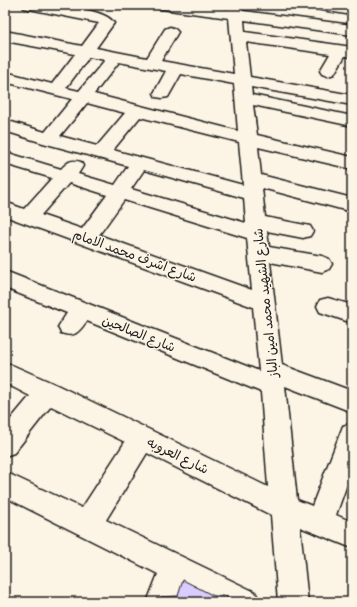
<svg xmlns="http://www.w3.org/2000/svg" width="357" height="607" viewBox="0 0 357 607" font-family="'Patrick Hand','Playpen Sans Arabic',sans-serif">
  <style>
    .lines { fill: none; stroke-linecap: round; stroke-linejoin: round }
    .minor-casing { stroke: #1c1c1c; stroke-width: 3 }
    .minor { fill: #fcf5e5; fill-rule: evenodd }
    .wall { fill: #bbafdb; stroke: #1c1c1c }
    .building { fill: #d9ccff; stroke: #1c1c1c }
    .labels { text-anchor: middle; stroke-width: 3; stroke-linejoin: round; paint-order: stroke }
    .street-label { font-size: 13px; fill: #1c1c1c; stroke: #fcf5e5 }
  </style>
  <rect width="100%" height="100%" fill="#fcf5e5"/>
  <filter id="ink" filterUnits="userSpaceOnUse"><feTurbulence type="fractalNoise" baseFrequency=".025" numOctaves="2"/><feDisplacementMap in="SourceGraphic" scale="8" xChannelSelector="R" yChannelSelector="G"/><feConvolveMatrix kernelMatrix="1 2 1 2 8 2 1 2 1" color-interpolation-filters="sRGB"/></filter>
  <g filter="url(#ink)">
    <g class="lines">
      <g class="minor-casing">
        <path id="minor" d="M 22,5 C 43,5 103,6 114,23 L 96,48 L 147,58 L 165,29 L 170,27 L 175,29 L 178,32 L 161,61 L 234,74 L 229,18 L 161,9 L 156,8 L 154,5 L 194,5 L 228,9 L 228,5 L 242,5 L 243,11 L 352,25 L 352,35 L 244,20 L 245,32 L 352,47 L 352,57 L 345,56 L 334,74 L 328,76 L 322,74 L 320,71 L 330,54 L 246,42 L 250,77 L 352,95 L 352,105 L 251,87 L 252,95 L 352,116 L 352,126 L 253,105 L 257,135 L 352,157 L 352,169 L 258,147 L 261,175 L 352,198 L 352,212 L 262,188 L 265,217 L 310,226 L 313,231 L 310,236 L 303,238 L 267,231 L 269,247 L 322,256 L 329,259 L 332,264 L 329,269 L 322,272 L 270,262 L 282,365 L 352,391 L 352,412 L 285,386 L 297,500 L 312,506 L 343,426 L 352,423 L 352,470 L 336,515 L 352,522 L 352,548 L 300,527 L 308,602 L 278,602 L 271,515 L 147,453 L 106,520 L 255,592 L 260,602 L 214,602 L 182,586 L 177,602 L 147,602 L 158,574 L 5,497 L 5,472 L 82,508 L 125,442 L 51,406 L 14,453 L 5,456 L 5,426 L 30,396 L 5,383 L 5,362 L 57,385 L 268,487 L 261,392 L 87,321 C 78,332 76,338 61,333 L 58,327 L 67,313 L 5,288 L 5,271 L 259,371 L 253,307 L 5,216 L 5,202 L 24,209 L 52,178 L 5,164 L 5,152 L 61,169 C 68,162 71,159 81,162 L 83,166 L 78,174 L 115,185 L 128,166 L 43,143 L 5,131 L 5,120 L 45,132 L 72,99 L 5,82 L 5,72 L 52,84 L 75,54 L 5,41 L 5,31 L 82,46 L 99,23 L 24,8 ZM 89,57 L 105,60 L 79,91 L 66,88 ZM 119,62 L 166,71 L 154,93 L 156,97 L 162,98 L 168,97 L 181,74 L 234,84 L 238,131 L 94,94 ZM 87,103 L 125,113 L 97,146 L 60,136 ZM 140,117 L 239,142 L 243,185 L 113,150 ZM 144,170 L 244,198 L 246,223 L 131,189 ZM 69,183 L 107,195 L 82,229 L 41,215 ZM 124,200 L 247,238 L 252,290 L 99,235 Z
          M 309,5 L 342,5 L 352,7 L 352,15 L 316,9 L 311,8 Z
          M 328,298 L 352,305 L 352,323 L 320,312 L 317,306 L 320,300 Z"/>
      </g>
      <use href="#minor" class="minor"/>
    </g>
    <path class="wall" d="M 214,596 L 235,602 L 161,602 L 161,597 Z"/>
    <path class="building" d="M 183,580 L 214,596 L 225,596 L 235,602 L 170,602 L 161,597 L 178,596 Z"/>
  </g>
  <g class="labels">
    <g class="street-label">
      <text transform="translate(135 255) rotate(20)" y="5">شارع اشرف محمد الامام</text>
      <text transform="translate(265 303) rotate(-96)" y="5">شارع الشهيد محمد امين الباز</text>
      <text transform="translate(139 333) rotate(22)" y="5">شارع الصالحين</text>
      <text transform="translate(178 455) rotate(26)" y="5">شارع العروبه</text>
    </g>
  </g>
  <rect width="357" height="607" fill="none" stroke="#fcf5e5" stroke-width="20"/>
  <rect x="10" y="10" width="337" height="587" fill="none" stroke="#1c1c1c" stroke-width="1.5" filter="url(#ink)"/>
</svg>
